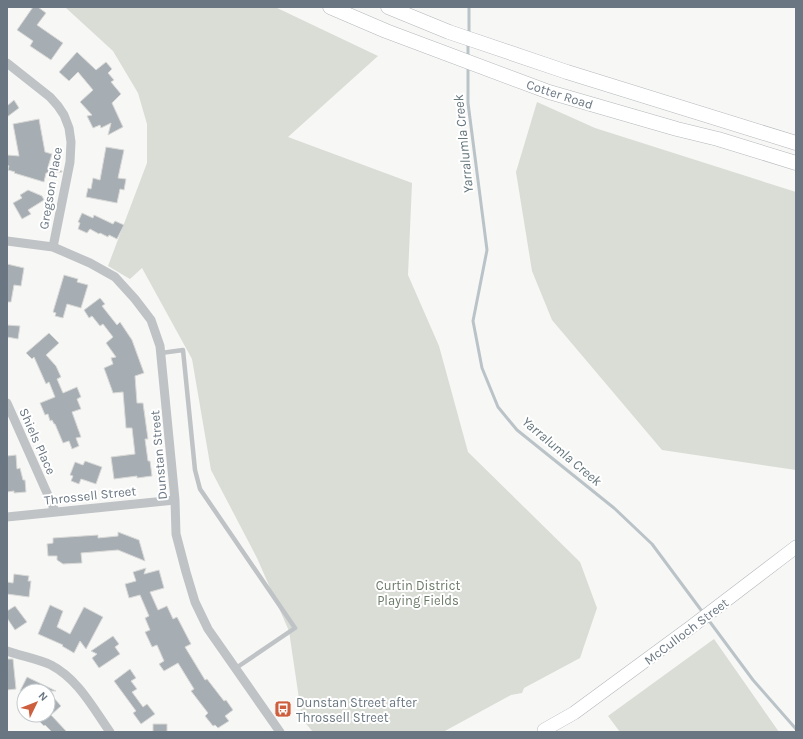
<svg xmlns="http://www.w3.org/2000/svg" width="803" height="739" viewBox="0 0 803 739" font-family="Karla,sans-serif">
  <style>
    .green { fill: #d9ddd6 }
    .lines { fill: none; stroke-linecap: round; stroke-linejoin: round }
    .stream { stroke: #bac3c7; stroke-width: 3 }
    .building { fill: #a7aeb3; stroke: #d9d9d7 }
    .secondary-casing { stroke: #b4b8bc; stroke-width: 14 }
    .primary-casing { stroke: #b3b7ba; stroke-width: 15 }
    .service { stroke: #bfc3c6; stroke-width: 4.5 }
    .minor { stroke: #bfc3c6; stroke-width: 9 }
    .secondary { stroke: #fff; stroke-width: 13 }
    .primary { stroke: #fff; stroke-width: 14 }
    .labels { text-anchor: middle; stroke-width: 4; stroke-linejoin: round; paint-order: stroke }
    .street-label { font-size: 13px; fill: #6a7782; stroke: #fff }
    .park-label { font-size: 13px; fill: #6c7a68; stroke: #fff }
    .poi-label { font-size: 13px; fill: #6a7782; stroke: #fff; text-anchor: start }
    .water-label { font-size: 14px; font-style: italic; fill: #66777e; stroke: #fff }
  </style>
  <rect width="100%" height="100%" fill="#f7f7f5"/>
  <path class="green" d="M 65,7 L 275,7 L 378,56 L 288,137 L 412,183 L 408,275 L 439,346 L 468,452 L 580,562 L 597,608 L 580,658 L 524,688 L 522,693 L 511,695 L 443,732 L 313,732 L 302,719 L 289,631 L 257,558 L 211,470 L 192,359 L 142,268 L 130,279 L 108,266 L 147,163 L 147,124 L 138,93 L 113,51 Z
    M 537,102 L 595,128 L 796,192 L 796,470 L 662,450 L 552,320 L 532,271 L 516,172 Z
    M 714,639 L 779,732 L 620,732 L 608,716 Z"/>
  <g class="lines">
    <path class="stream" d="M 469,35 L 469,7
      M 468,57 L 468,43
      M 468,65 L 468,103 L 487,250 L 473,321 L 482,368 L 498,407 L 517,430 L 614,508 L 652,544 L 704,614
      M 707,618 L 753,680 L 796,729"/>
  </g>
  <path class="building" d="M 33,7 L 38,7 L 46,13 L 37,25 L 63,43 L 51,60 L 30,46 L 33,41 L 17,30 Z
    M 77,52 L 96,70 L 106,62 L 112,69 L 108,73 L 114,80 L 111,82 L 121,94 L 112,103 L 123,127 L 108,135 L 111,123 L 101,128 L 100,125 L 93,128 L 87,116 L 92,115 L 80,102 L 93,90 L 78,72 L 69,81 L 59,72 Z
    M 14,100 L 19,108 L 7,117 L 7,106 Z
    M 39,119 L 45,152 L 52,154 L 48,167 L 62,171 L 62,172 L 46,173 L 44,182 L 14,173 L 15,172 L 8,170 L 9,166 L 7,165 L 7,155 L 19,156 L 13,124 Z
    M 106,147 L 124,150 L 118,178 L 126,179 L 124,190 L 120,189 L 117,203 L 86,197 L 88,188 L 91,189 L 93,178 L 100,180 Z
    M 28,190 L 42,196 L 44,200 L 28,210 L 31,214 L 22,219 L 13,203 L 22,198 L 20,195 Z
    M 82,213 L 93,218 L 94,215 L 113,224 L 115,221 L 124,225 L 117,239 L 109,235 L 108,237 L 100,233 L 99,234 L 90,229 L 87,233 L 78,229 L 80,223 L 78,222 Z
    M 7,264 L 24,268 L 21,286 L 14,285 L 11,302 L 7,302 Z
    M 64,275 L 78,279 L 77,282 L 88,285 L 81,308 L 67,304 L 63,318 L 55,316 L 56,313 L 53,312 Z
    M 100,298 L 105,304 L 102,306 L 117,325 L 120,322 L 132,340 L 144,373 L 135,376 L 137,403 L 143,403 L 148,439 L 145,439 L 148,461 L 150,461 L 152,476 L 137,478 L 137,476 L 114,479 L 111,457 L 135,454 L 132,428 L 126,428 L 123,392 L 113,393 L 104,368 L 113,364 L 111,358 L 116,357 L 106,343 L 113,337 L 103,324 L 100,326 L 92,316 L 89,318 L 84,310 Z
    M 7,325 L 20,326 L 18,339 L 7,337 Z
    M 49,333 L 59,343 L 46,355 L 56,366 L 61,377 L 57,379 L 63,393 L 77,387 L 81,397 L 77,399 L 81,409 L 72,412 L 81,437 L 76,438 L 79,446 L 72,449 L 69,441 L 63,443 L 55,424 L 54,424 L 52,420 L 50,421 L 48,414 L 45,415 L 40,403 L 55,397 L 49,382 L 46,384 L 34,357 L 32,359 L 26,353 Z
    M 16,455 L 17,469 L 20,468 L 23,480 L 25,480 L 26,492 L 14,493 L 14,491 L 7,492 L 7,456 Z
    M 85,461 L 102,467 L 96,484 L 81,479 L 79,484 L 71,481 L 73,476 L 70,475 L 75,462 L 83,465 Z
    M 118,532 L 139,540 L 145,561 L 118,550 L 81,553 L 82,563 L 63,564 L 57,560 L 57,556 L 48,556 L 47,544 L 53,543 L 53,538 L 98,535 L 98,538 L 118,536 Z
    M 146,568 L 144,574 L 159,570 L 164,588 L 150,592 L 158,610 L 167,606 L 173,619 L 177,617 L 191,644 L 185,647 L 205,680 L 207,679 L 224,701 L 226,700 L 233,710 L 225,716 L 229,721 L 218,728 L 215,725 L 213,726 L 205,716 L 208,713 L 191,691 L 194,689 L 178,663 L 164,671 L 159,664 L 164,661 L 157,645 L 152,647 L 145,632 L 150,630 L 145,618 L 149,616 L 140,595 L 129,598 L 125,584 L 136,581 L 133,572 Z
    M 14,574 L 29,576 L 28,581 L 31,581 L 29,597 L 7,594 L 7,582 L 13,583 Z
    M 50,605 L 63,611 L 57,627 L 70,634 L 84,607 L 103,617 L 86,649 L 80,641 L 74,653 L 62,646 L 63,645 L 38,634 Z
    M 15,606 L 27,622 L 15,630 L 7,618 L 7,611 Z
    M 113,636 L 119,644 L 115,647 L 120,654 L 99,668 L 92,658 L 97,654 L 91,651 Z
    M 7,659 L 13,659 L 16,689 L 7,690 Z
    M 130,669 L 136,678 L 131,681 L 137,689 L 132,692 L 143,707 L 147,704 L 155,714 L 141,724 L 133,713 L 136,711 L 114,681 Z
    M 27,677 L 56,691 L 20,691 Z
    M 54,698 L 61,706 L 51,715 L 67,732 L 52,732 L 45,725 L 44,726 L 33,715 L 48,715 L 48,704 Z
    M 153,724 L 167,724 L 167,732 L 153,732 Z"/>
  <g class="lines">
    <g class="secondary-casing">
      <path id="secondary" d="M 544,730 L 574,713 L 691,627 L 796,547"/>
    </g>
    <g class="primary-casing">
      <path id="primary" d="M 330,7 L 386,31 L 549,92 L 677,129 L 718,139 L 796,163
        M 388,7 L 449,32 L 567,72 L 796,143"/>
    </g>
    <path class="service" d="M 161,353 L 183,350 L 195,470 L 200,489 L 295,628 L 236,668"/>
    <path class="minor" d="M 7,63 L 50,97 L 58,106 L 64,115 L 69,128 L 71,142 L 70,162 L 53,247
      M 7,241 L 53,247 L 90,263 L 115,277 L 135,299 L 151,320 L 160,346 L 175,500 L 176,534 L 186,572 L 195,602 L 208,629 L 280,732
      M 7,403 L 55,511
      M 7,517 L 175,500
      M 7,651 C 21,656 38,659 51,665 C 78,679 93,708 110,732"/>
    <use href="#secondary" class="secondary"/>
    <use href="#primary" class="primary"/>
  </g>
  <defs>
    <g id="bus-square" transform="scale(0.9)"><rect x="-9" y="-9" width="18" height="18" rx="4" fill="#cd5f3e" stroke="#fff"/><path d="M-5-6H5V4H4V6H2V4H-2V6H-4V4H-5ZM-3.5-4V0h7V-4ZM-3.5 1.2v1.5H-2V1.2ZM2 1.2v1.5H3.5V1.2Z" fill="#fff"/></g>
  </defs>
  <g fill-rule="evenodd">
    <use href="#bus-square" x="283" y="709"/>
  </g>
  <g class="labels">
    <g class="street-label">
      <text transform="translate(560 94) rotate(18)" y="5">Cotter Road</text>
      <text transform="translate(50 188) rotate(-80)" y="5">Gregson Place</text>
      <text transform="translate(38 441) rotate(66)" y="5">Shiels Place</text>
      <text transform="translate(158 455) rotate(-95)" y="5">Dunstan Street</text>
      <text transform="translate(90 495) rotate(-6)" y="5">Throssell Street</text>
      <text transform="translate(686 631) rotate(-37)" y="5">McCulloch Street</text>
    </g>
    <g class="park-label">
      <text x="418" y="590">Curtin District<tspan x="418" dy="15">Playing Fields</tspan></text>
    </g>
    <g class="poi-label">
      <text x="296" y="707">Dunstan Street after<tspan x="296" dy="15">Throssell Street</tspan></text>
    </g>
    <g class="water-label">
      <text transform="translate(463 144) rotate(-96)" y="5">Yarralumla Creek</text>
      <text transform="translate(562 451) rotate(40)" y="5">Yarralumla Creek</text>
    </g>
  </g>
  <rect width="803" height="739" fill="none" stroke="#6a7782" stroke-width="16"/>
  <g transform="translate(36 703) rotate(47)"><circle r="19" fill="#ffffff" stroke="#c3c9cd"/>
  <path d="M0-3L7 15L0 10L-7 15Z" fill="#cd5f3e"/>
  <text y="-6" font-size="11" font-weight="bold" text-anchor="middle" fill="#6a7782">N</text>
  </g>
</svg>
